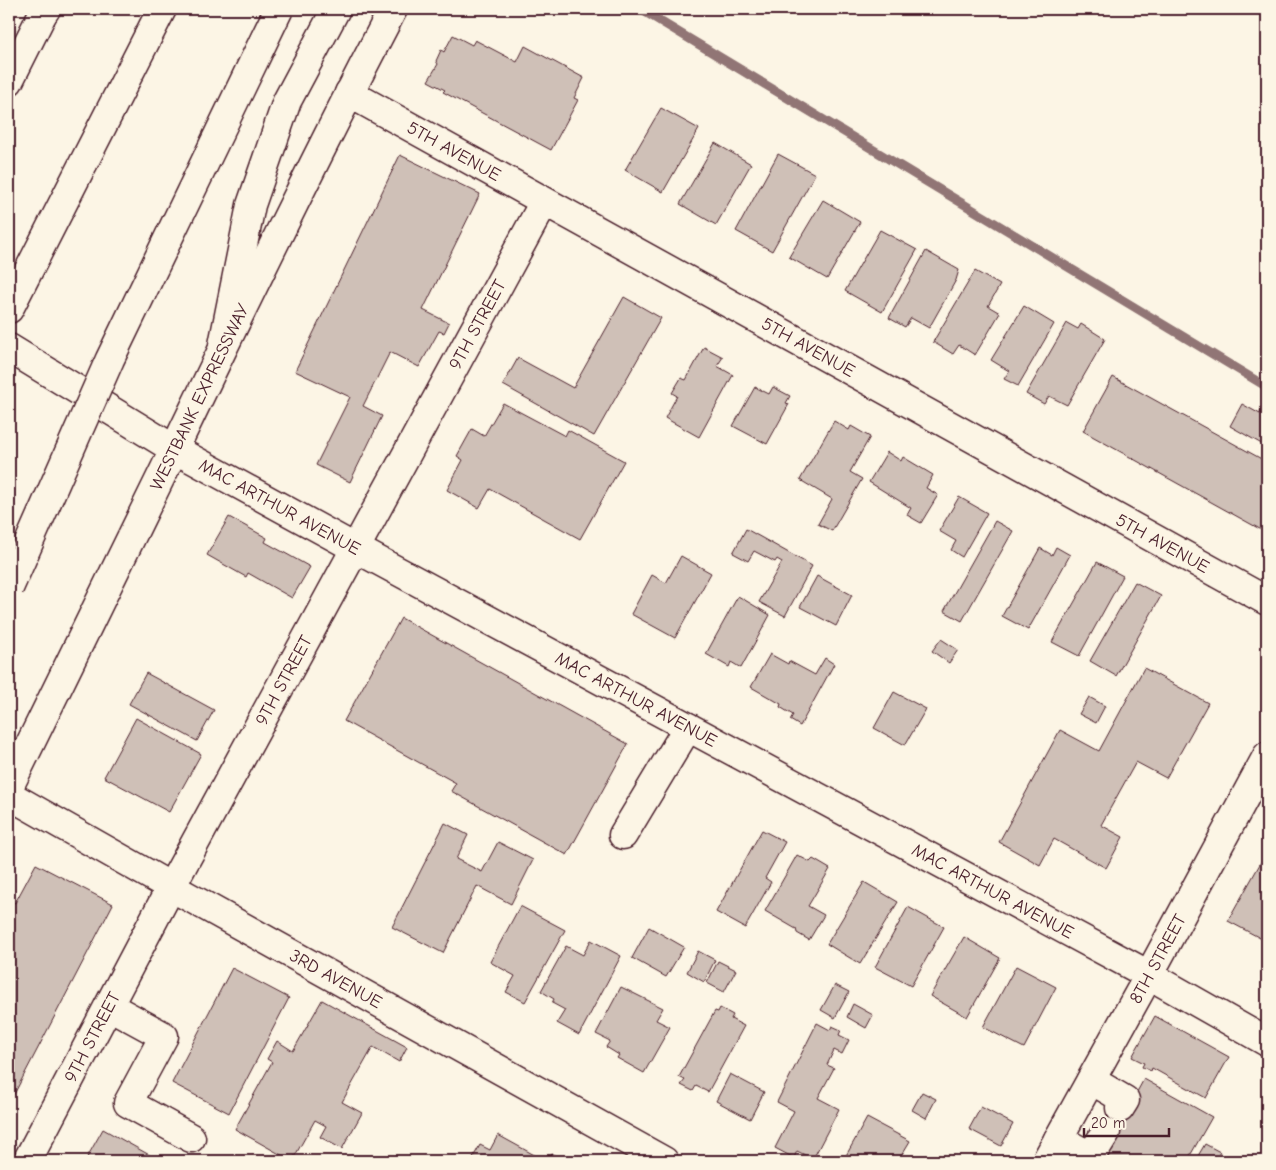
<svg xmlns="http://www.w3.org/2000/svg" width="1276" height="1170" viewBox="0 0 1276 1170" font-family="'Comic Neue',sans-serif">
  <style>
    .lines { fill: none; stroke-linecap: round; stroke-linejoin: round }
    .stream { stroke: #917474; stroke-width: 9 }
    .building { fill: #cfc0b7; stroke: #4a1f2b }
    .minor-casing { stroke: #4a1f2b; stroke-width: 31 }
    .major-casing { stroke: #4a1f2b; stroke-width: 31 }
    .highway-casing { stroke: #4a1f2b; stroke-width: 31 }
    .minor { stroke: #fcf5e5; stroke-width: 28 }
    .major { stroke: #fcf5e5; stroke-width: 28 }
    .highway { stroke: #fcf5e5; stroke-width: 28 }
    .highway-bridge-casing { stroke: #4a1f2b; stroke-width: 31; stroke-linecap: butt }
    .highway-bridge { stroke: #fcf5e5; stroke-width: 28 }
    .labels { text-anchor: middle; stroke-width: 4.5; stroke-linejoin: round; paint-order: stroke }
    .street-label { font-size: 18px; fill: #4a1f2b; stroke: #fcf5e5 }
  </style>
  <rect width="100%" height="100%" fill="#fcf5e5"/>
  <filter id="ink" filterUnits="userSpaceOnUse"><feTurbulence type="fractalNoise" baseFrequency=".02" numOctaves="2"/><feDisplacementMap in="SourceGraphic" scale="10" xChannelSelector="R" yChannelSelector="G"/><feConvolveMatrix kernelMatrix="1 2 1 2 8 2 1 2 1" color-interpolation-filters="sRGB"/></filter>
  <g filter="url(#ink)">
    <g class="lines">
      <path class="stream" d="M 640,9 L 1267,387"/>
    </g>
    <path class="building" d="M 453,35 L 472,45 L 475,40 L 517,62 L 525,46 L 584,78 L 574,98 L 578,100 L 551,150 L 443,92 L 445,90 L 428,81 L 438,64 L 436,61 L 441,50 L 444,52 Z
      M 661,108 L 699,129 L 663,192 L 625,170 Z
      M 715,143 L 751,164 L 716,225 L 680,204 Z
      M 778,154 L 815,174 L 772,251 L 736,231 Z
      M 400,155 L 480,194 L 423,310 L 449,323 L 444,333 L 439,331 L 419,367 L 390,352 L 363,406 L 382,416 L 350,482 L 316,465 L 350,397 L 295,371 Z
      M 823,200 L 860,222 L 827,279 L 789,257 Z
      M 880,230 L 917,250 L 882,312 L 845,291 Z
      M 926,251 L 959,270 L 956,280 L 929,328 L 911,318 L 905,327 L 889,318 Z
      M 975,271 L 1000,285 L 988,306 L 1000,313 L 975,355 L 959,345 L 953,354 L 933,342 Z
      M 624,297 L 661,318 L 594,436 L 503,385 L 518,358 L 573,388 Z
      M 1024,306 L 1054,324 L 1018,386 L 1004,379 L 1009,371 L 991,360 Z
      M 1067,323 L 1078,329 L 1081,324 L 1105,339 L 1067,405 L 1049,396 L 1044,404 L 1026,394 Z
      M 704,347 L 723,357 L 717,366 L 733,375 L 699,437 L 665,418 L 677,396 L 672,393 L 681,378 L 686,380 Z
      M 1113,377 L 1267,462 L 1267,533 L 1083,431 Z
      M 755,387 L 769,394 L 773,387 L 790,396 L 786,403 L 789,404 L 767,444 L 733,426 Z
      M 503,403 L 565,436 L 568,430 L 624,461 L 580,539 L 490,489 L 479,508 L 447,490 L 463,460 L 457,456 L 472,429 L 484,436 Z
      M 1242,404 L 1260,414 L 1261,410 L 1267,414 L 1267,447 L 1230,426 Z
      M 834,421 L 849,430 L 851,426 L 870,437 L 850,472 L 862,479 L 832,531 L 818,524 L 832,499 L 800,480 Z
      M 887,452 L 901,461 L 903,457 L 933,475 L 926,488 L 938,495 L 921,523 L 907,515 L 911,508 L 869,482 Z
      M 959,497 L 987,513 L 962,557 L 951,550 L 956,541 L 939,531 Z
      M 229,517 L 267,538 L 265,542 L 310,567 L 292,598 L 248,573 L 246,577 L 207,555 Z
      M 995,521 L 1013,531 L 962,621 L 944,611 Z
      M 746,529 L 812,566 L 785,616 L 759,602 L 782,562 L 777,559 L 775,562 L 754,551 L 748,561 L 733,553 Z
      M 1056,547 L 1070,555 L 1028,630 L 1002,616 L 1040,548 L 1052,555 Z
      M 681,556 L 711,573 L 675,638 L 631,614 L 652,575 L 666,583 Z
      M 1097,562 L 1123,576 L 1079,656 L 1052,642 Z
      M 817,576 L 852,595 L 836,626 L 800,607 Z
      M 1135,582 L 1161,596 L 1116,676 L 1090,661 Z
      M 738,596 L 770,615 L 741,668 L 731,662 L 729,667 L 706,654 Z
      M 401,618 L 628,744 L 567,855 L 451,791 L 456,783 L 344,721 Z
      M 941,639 L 958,650 L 949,663 L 932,651 Z
      M 770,654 L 788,664 L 789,661 L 815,675 L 825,658 L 834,664 L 800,726 L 790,720 L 793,715 L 780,707 L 781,704 L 751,687 Z
      M 1144,668 L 1208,703 L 1166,778 L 1136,762 L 1101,825 L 1123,837 L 1106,868 L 1054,839 L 1040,865 L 999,842 L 1060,730 L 1099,751 Z
      M 146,673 L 214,710 L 197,741 L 129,704 Z
      M 894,692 L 926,709 L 905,745 L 874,728 Z
      M 1089,697 L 1105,706 L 1096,723 L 1079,714 Z
      M 136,718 L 201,754 L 169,812 L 104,777 Z
      M 445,823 L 468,835 L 456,859 L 482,872 L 498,842 L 533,860 L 511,904 L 477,886 L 443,953 L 392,927 Z
      M 762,830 L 785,842 L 765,878 L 771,882 L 745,928 L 716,912 Z
      M 797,855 L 810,862 L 813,859 L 830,869 L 808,906 L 824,915 L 809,940 L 797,933 L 796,929 L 765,911 Z
      M 1265,855 L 1267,855 L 1267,930 L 1262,939 L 1228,921 Z
      M 36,864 L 113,904 L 9,1104 L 9,910 L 13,902 L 15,903 Z
      M 864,882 L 898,902 L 860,964 L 827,944 Z
      M 520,906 L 565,930 L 525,1002 L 506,992 L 515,976 L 490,962 Z
      M 908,907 L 944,927 L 911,986 L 875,967 Z
      M 649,927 L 684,947 L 666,977 L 632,958 Z
      M 964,937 L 1000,958 L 967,1017 L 930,996 Z
      M 591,940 L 621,956 L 579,1035 L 557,1023 L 565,1010 L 552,1003 L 554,999 L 541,991 L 566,946 L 583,955 Z
      M 698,951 L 715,960 L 704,982 L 687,972 Z
      M 718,961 L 736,970 L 724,992 L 707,983 Z
      M 1016,966 L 1056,987 L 1024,1048 L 983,1027 Z
      M 232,968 L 289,998 L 229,1113 L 172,1083 Z
      M 835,985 L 849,992 L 835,1018 L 821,1010 Z
      M 621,987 L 663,1008 L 656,1020 L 670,1027 L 644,1073 L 617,1058 L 619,1055 L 606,1047 L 610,1041 L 596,1034 Z
      M 322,1000 L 407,1047 L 399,1062 L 373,1047 L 342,1102 L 362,1113 L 342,1149 L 320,1137 L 326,1126 L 315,1120 L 292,1161 L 235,1129 L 272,1062 L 267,1059 L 277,1041 L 293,1051 Z
      M 853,1004 L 873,1015 L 866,1028 L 847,1017 Z
      M 720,1008 L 733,1015 L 731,1019 L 744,1026 L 708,1092 L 696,1086 L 693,1091 L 681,1085 L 685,1080 L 679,1077 L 715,1011 L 718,1012 Z
      M 1155,1016 L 1229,1057 L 1206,1098 L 1152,1068 L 1151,1071 L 1142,1067 L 1144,1063 L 1132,1057 Z
      M 817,1023 L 830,1030 L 832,1026 L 841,1030 L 839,1035 L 849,1040 L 842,1054 L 834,1050 L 827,1065 L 834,1068 L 818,1098 L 839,1109 L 813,1159 L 797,1151 L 794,1158 L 775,1148 L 794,1111 L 777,1102 Z
      M 730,1074 L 764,1092 L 750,1119 L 716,1101 Z
      M 1144,1079 L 1212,1117 L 1187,1161 L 1107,1161 L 1101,1158 Z
      M 922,1092 L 936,1099 L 926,1118 L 912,1110 Z
      M 981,1107 L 1013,1124 L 1001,1146 L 969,1129 Z
      M 867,1118 L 910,1141 L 898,1161 L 843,1161 Z
      M 103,1129 L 153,1157 L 151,1161 L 85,1161 Z
      M 498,1135 L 538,1157 L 536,1161 L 471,1161 L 480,1145 L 490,1150 Z
      M 1205,1144 L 1220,1152 L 1215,1161 L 1195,1161 Z
      M 552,1154 L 567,1161 L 548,1161 Z"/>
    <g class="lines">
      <g class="minor-casing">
        <g id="minor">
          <path id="s1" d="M 349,93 L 1267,601"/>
          <path id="s2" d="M 9,348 L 174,449 L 355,548 L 1149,975 L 1267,1042"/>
          <path id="s3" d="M 9,795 L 171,887 L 664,1161"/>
          <path d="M 623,835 L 688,727"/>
          <path d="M 109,1006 L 164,1036 L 128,1103 L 191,1138"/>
          <path d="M 1091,1080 L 1125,1100 L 1120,1108"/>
          <path d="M 1058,1139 L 1091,1156 L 1106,1132"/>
          <path id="s4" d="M 27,1161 L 171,887 L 544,202"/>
          <path id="s5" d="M 1046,1161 L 1149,975 L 1267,756"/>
        </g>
      </g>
      <g class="major-casing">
        <g id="major">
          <path d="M 9,81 L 45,9"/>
          <path id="s6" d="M 9,787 C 64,674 119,562 174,450 C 245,302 317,154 393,9"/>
        </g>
      </g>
      <g class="highway-casing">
        <path id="highway" d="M 43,13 L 46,9
          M 9,309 L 162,9
          M 223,345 L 251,205 L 287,101 L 336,9"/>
      </g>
      <use href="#minor" class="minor"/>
      <use href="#major" class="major"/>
      <use href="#highway" class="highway"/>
      <g class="highway-bridge-casing">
        <path id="highway-bridge" d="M 9,588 L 110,359 L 279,9"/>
      </g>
      <use href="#highway-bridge" class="highway-bridge"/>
    </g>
  </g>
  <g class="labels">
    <g class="street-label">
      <text dy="6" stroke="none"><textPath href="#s1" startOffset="120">5TH AVENUE</textPath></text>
      <text dy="6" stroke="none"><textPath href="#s4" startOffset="950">9TH STREET</textPath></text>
      <text dy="6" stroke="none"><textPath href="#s1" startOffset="525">5TH AVENUE</textPath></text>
      <text dy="6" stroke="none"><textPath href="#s6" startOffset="434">WESTBANK EXPRESSWAY</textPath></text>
      <text dy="6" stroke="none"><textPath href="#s2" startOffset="314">MAC ARTHUR AVENUE</textPath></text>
      <text dy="6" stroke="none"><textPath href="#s1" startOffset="930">5TH AVENUE</textPath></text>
      <text dy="6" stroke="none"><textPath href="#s4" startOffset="545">9TH STREET</textPath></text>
      <text dy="6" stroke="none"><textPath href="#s2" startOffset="719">MAC ARTHUR AVENUE</textPath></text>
      <text dy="6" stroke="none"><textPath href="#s2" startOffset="1124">MAC ARTHUR AVENUE</textPath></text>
      <text dy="6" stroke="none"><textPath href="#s5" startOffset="231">8TH STREET</textPath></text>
      <text dy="6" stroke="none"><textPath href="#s3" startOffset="375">3RD AVENUE</textPath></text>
      <text dy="6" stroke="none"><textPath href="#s4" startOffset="140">9TH STREET</textPath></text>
    </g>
  </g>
  <rect width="1276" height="1170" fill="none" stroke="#fcf5e5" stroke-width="30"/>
  <rect x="15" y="15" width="1246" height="1140" fill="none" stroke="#4a1f2b" stroke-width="2" filter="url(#ink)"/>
  <path d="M1084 1128v8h85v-8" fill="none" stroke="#4a1f2b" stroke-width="2.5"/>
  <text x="1091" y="1128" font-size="15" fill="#4a1f2b" stroke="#fcf5e5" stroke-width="4" paint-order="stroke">20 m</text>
</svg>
